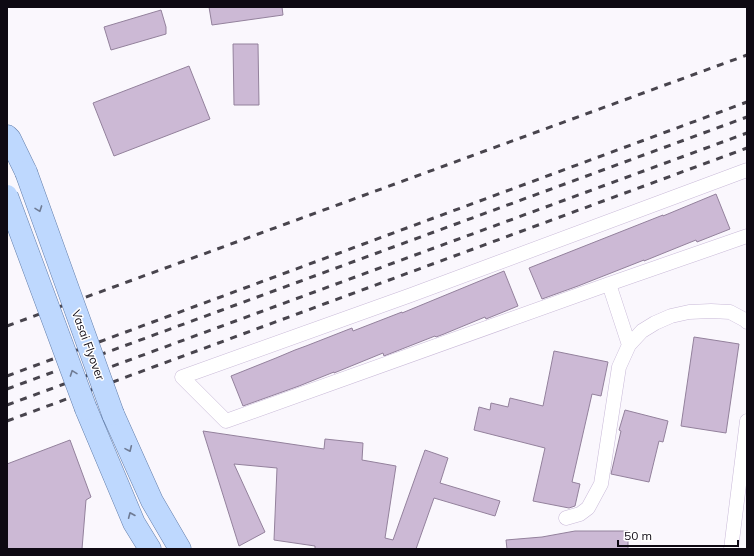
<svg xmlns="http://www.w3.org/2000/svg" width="754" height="556" viewBox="0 0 754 556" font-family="Mulish,sans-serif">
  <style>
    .building { fill: #ccb9d5; stroke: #93819c }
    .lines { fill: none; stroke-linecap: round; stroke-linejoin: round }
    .minor-casing { stroke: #c9bad8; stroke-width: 15 }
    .primary-casing { stroke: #647fab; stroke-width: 23 }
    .minor { stroke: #fff; stroke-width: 14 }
    .primary { stroke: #bed8fe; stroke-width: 22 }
    .rail { stroke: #48444d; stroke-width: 3; stroke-dasharray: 7 7; stroke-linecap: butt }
    .primary-bridge-casing { stroke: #647fab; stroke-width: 23; stroke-linecap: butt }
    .primary-bridge { stroke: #bed8fe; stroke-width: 22 }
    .oneway { stroke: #6f7b94 }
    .labels { text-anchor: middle; stroke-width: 3; stroke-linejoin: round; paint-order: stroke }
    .street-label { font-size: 12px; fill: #0e0913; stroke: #fff }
  </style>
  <rect width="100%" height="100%" fill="#faf7fd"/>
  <path class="building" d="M 209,7 L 282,7 L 283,15 L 212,25 Z
    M 161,10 L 166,27 L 166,34 L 111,50 L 104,27 Z
    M 233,44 L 258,44 L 259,105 L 234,105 Z
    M 189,66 L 210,119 L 114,156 L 93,103 Z
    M 716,194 L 730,229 L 697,242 L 696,240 L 644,261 L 644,260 L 578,286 L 542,299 L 529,268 L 663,215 L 663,216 Z
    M 504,271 L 518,306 L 486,319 L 485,317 L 444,334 L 436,337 L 435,336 L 384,356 L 383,353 L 334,373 L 334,372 L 299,386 L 243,406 L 231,376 L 276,358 L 295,350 L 306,346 L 352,328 L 353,331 L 402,312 L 402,313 Z
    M 694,337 L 739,344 L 726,433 L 681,426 Z
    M 554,351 L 608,362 L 601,396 L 592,394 L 572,482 L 580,484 L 575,506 L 569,508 L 533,501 L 545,448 L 474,430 L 479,407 L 490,410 L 491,403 L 508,407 L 510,398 L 543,406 Z
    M 625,410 L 668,421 L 663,442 L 659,441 L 649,482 L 611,474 L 621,431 L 619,430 Z
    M 203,431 L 324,449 L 325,439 L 363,443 L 362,460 L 396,466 L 385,538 L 393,540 L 425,450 L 448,458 L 440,483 L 500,501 L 495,516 L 434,498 L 416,549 L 315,549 L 315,546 L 274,540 L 277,468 L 234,464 L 265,532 L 239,546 Z
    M 70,440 L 91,497 L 86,500 L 82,549 L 7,549 L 7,464 Z
    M 575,531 L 628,531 L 628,549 L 507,549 L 506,540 L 542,537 Z"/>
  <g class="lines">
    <g class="minor-casing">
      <path id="minor" d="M 609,284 L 747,236
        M 629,345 L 609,284 L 226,421 L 182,377 L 411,295 L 747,170
        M 566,518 L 580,514 L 588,508 L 601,484 L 619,367 L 629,345 L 642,331 L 655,323 L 671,316 L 689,312 L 711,311 L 730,312 L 745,320 L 747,322
        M 731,549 L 747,421"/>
    </g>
    <g class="primary-casing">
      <path id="primary" d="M 7,136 L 10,139 L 26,172
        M 86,409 L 134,523 L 150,549
        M 113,414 L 152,501 L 180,549"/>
    </g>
    <use href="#minor" class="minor"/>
    <use href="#primary" class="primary"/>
    <path class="rail" d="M 7,326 L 747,55
      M 7,376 L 747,102
      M 7,389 L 747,117
      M 7,405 L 747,133
      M 7,421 L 747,148"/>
    <g class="primary-bridge-casing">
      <path id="primary-bridge" d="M 26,172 L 113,414
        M 7,196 L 86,409"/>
    </g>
    <use href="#primary-bridge" class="primary-bridge"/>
  </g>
  <defs><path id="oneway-chevron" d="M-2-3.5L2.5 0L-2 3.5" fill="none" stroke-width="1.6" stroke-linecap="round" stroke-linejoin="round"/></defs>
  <g class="oneway">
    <use href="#oneway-chevron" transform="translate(39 209) rotate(70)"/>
    <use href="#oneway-chevron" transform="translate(73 373) rotate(-110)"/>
    <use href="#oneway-chevron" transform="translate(129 449) rotate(66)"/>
    <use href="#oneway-chevron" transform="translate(131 515) rotate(-113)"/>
  </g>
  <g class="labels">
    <g class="street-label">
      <text transform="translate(88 345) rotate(70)" y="4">Vasai Flyover</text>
    </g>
  </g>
  <rect width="754" height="556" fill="none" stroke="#0e0913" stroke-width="16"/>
  <path d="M618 540v6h120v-6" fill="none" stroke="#0e0913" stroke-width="2"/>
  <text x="624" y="540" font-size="12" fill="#0e0913" stroke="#ffffff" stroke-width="3" paint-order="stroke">50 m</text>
</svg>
